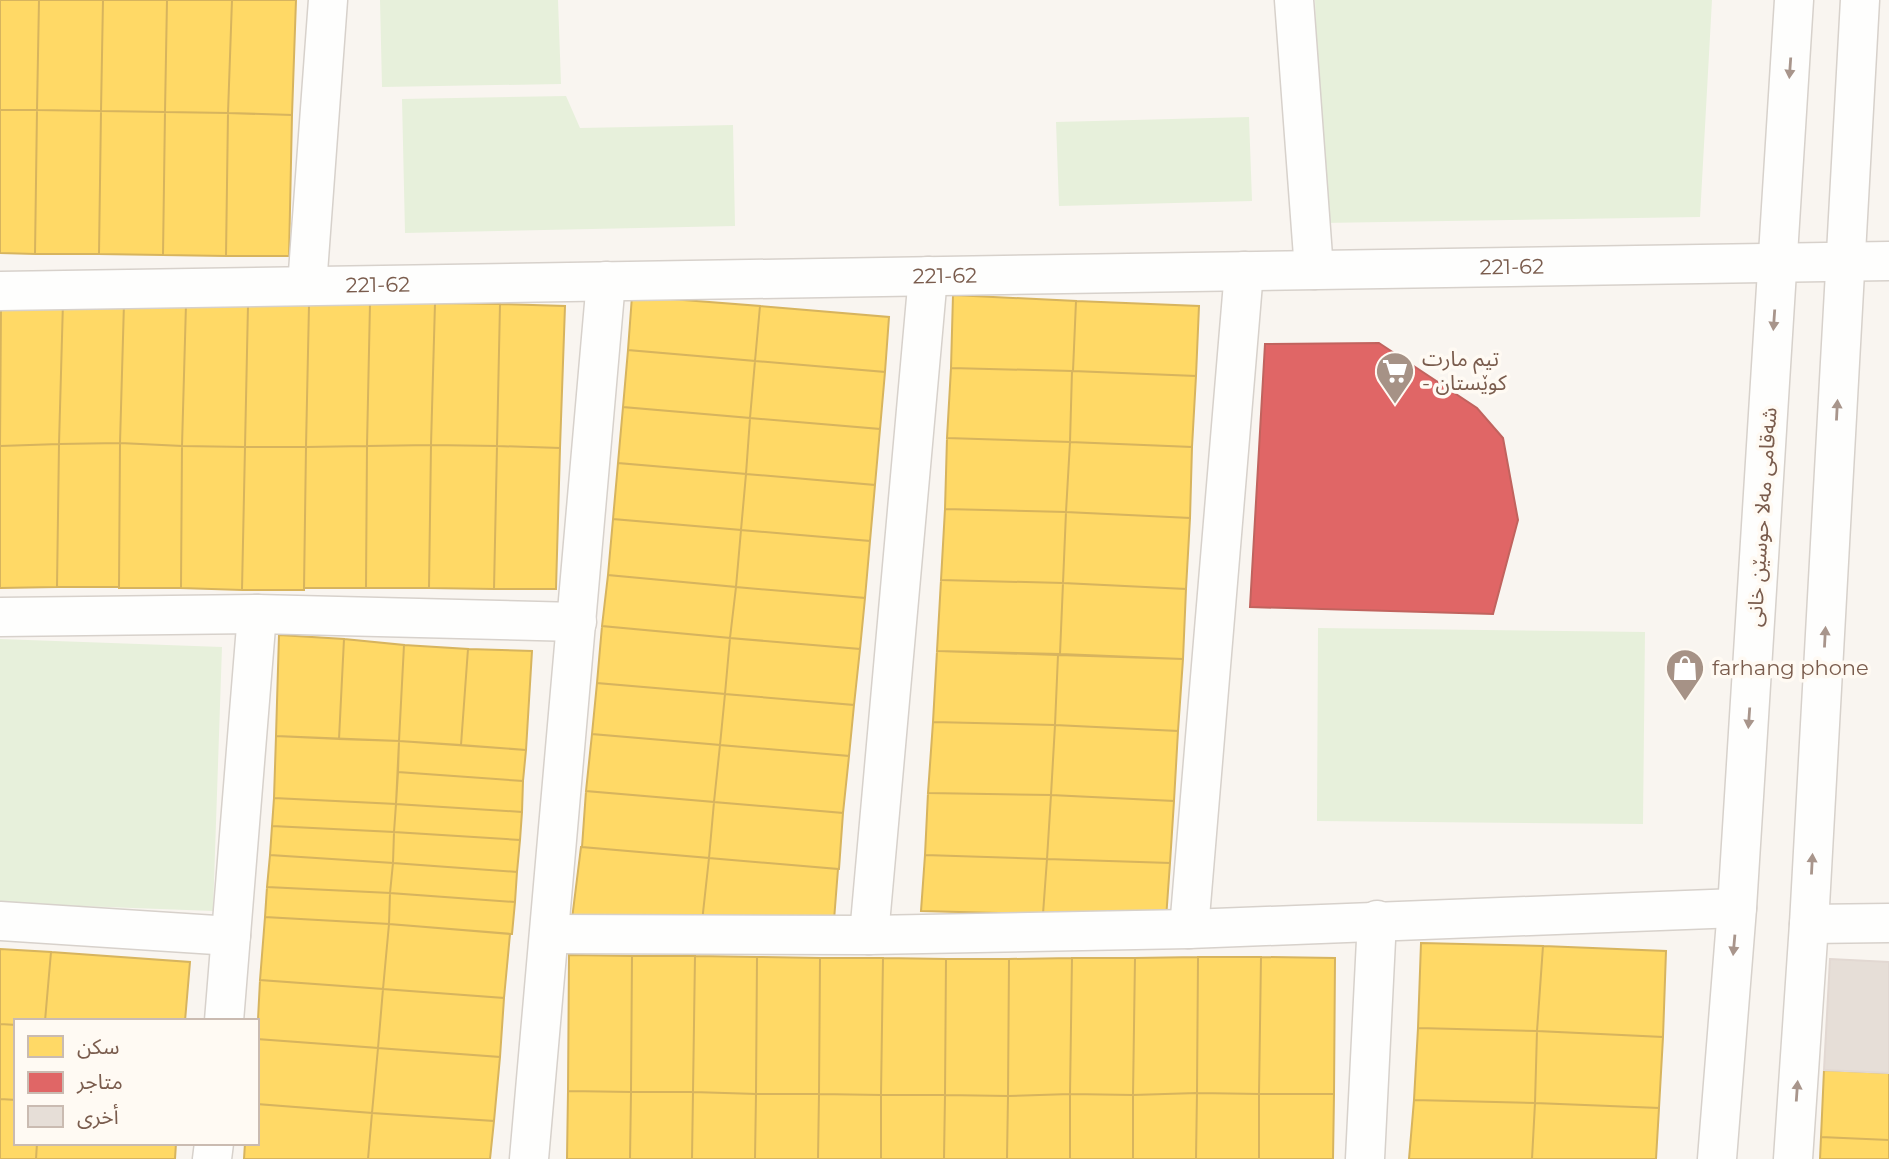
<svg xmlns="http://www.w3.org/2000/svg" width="1889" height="1159" viewBox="0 0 1889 1159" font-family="Montserrat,'Noto Sans Arabic',sans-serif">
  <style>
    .green { fill: #e7f0db }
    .homes { fill: #ffd966; stroke: #d7b45e; stroke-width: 2 }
    .shops { fill: #e06666; stroke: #c1635e; stroke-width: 2 }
    .building { fill: #e6ded7; stroke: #e2d8d2; stroke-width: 2 }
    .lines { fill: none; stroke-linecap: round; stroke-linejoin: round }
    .minor-casing { stroke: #d7d1cb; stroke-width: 41 }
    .minor { stroke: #fefefd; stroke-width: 38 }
    .oneway { fill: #a8958b }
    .labels { text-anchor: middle; stroke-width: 7; stroke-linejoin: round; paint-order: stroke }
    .street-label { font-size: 21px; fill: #7a5c4d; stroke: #fffaf3 }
    .poi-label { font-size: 21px; fill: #7a5c4d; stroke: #fffaf3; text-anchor: start }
  </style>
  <rect width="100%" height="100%" fill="#f9f5f0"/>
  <path class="green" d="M 380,0 L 558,0 L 561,84 L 382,87 Z
    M 1315,0 L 1712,0 L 1700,217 L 1322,223 Z
    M 566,96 L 580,128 L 733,125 L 735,226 L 405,233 L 402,99 Z
    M 1249,117 L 1252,201 L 1059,206 L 1056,122 Z
    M 1318,628 L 1645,632 L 1643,824 L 1317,821 Z
    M 0,639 L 222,647 L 213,911 L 0,903 Z"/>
  <path class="homes" d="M 0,0 L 39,0 L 37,110 L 0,110 Z
    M 39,0 L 103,0 L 101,111 L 37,110 Z
    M 103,0 L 167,0 L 165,112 L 101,111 Z
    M 167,0 L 232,0 L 228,113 L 165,112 Z
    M 232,0 L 296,0 L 292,115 L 228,113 Z
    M 0,110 L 37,110 L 35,254 L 0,253 Z
    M 37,110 L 101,111 L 99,254 L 35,254 Z
    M 101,111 L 165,112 L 163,255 L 99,254 Z
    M 165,112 L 228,113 L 226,256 L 163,255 Z
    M 228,113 L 292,115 L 289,256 L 226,256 Z
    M 953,295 L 1076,301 L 1073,371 L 951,368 Z
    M 632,296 L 760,306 L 755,361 L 628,350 Z
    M 1076,301 L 1199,306 L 1196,376 L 1073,371 Z
    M 63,302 L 59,444 L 0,446 L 1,304 Z
    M 63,302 L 124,303 L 120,443 L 59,444 Z
    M 124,303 L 186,304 L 182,446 L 120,443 Z
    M 370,303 L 435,303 L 431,445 L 367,446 Z
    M 370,303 L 367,446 L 306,447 L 309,305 Z
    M 435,303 L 500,304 L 497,446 L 431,445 Z
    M 186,304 L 248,305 L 245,447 L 182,446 Z
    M 500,304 L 565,306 L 560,448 L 497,446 Z
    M 248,305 L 309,305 L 306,447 L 245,447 Z
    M 760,306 L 889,317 L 885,372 L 755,361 Z
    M 628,350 L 755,361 L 750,418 L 623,407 Z
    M 755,361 L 885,372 L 880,429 L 750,418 Z
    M 951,368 L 1072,371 L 1070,442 L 947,438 Z
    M 1072,371 L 1196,376 L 1192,447 L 1070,442 Z
    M 623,407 L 750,418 L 746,474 L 618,463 Z
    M 750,418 L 880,429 L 875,485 L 746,474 Z
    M 947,438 L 1070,442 L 1066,512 L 945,509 Z
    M 1070,442 L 1192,447 L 1190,518 L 1066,512 Z
    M 120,443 L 119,587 L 57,587 L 59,444 Z
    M 120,443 L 182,446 L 181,588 L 119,588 Z
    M 59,444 L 57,587 L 0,588 L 0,446 Z
    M 431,445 L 497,446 L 494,589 L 429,588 Z
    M 431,445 L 429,588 L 366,588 L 367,446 Z
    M 182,446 L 245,447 L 242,590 L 181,588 Z
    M 367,446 L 366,588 L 304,588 L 306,447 Z
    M 497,446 L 560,448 L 556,589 L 494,589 Z
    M 245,447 L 306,447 L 304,590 L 242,590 Z
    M 618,463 L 746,474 L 741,530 L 613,519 Z
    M 746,474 L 875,485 L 870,541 L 741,530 Z
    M 945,509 L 1066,512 L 1063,583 L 941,580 Z
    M 1066,512 L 1190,518 L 1186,589 L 1063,583 Z
    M 613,519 L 741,530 L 736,587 L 608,575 Z
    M 741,530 L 870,541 L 865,598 L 736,587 Z
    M 608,575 L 736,587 L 730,638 L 602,626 Z
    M 941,580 L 1063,583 L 1060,654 L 937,651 Z
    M 1063,583 L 1186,589 L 1183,659 L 1060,654 Z
    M 736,587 L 865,598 L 860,649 L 730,638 Z
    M 602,626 L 730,638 L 725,694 L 597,683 Z
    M 279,635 L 344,639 L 339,739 L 276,736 Z
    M 730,638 L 860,649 L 854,705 L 725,694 Z
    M 344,639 L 404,645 L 399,741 L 339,739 Z
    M 404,645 L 468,649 L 461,745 L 399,741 Z
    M 468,649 L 532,651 L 526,750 L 461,745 Z
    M 937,651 L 1058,655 L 1055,725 L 933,722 Z
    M 1058,655 L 1183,659 L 1178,731 L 1055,725 Z
    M 597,683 L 725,694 L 720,745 L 592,734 Z
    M 725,694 L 854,705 L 849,756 L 720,745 Z
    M 933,722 L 1055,725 L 1051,795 L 928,793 Z
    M 1055,725 L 1178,731 L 1174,801 L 1051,795 Z
    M 592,734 L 720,745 L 714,802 L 586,791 Z
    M 276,736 L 399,741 L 396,804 L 274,798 Z
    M 399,741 L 526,750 L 523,781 L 398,772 Z
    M 720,745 L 849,756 L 843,813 L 714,802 Z
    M 398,772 L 523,781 L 522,812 L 396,804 Z
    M 586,791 L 714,802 L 709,858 L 582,847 Z
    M 928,793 L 1051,795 L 1047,859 L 925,855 Z
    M 1051,795 L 1174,801 L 1170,863 L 1047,859 Z
    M 274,798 L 396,804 L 394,832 L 272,826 Z
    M 714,802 L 843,813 L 839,869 L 709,858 Z
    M 396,804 L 522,812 L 520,840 L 394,832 Z
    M 272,826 L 394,832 L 393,863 L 270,855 Z
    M 394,832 L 520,840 L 517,872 L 393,863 Z
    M 581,847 L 709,858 L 702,922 L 572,919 Z
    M 270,855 L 393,863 L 390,893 L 267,887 Z
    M 925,855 L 1047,859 L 1043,914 L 921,911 Z
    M 709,858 L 838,869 L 834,920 L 702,922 Z
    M 1047,859 L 1170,863 L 1166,919 L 1043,914 Z
    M 393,863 L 517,872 L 515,902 L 390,893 Z
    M 267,887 L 390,893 L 389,924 L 265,917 Z
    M 390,893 L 515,902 L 512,934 L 389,924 Z
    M 265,917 L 389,924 L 383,989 L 260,980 Z
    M 389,924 L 510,934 L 504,998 L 383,989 Z
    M 1421,943 L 1543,946 L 1537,1031 L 1418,1028 Z
    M 1543,946 L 1666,951 L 1663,1037 L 1537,1031 Z
    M 0,949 L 51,952 L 45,1021 L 16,1021 L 16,1025 L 0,1024 Z
    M 51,952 L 190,962 L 185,1021 L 45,1021 Z
    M 569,955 L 632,956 L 631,1092 L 568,1091 Z
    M 632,956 L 695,956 L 693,1092 L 631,1092 Z
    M 695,956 L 757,957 L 756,1094 L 693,1092 Z
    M 757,957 L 820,958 L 819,1094 L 756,1094 Z
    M 1198,957 L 1197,1093 L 1133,1095 L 1135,958 Z
    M 1198,957 L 1261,957 L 1259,1094 L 1197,1093 Z
    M 1261,957 L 1335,958 L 1334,1094 L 1259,1094 Z
    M 820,958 L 883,958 L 881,1095 L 819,1094 Z
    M 883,958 L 946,959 L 945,1095 L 881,1095 Z
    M 1072,958 L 1070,1094 L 1008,1096 L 1009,959 Z
    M 1072,958 L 1135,958 L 1133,1095 L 1070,1094 Z
    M 946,959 L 1009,959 L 1008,1096 L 945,1095 Z
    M 260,980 L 383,989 L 378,1048 L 257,1039 Z
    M 383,989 L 504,998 L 500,1057 L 378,1048 Z
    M 0,1024 L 16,1025 L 16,1100 L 0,1099 Z
    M 1418,1028 L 1537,1031 L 1535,1103 L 1414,1100 Z
    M 1537,1031 L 1663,1037 L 1659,1108 L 1535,1103 Z
    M 257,1039 L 378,1048 L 372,1113 L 257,1104 Z
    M 378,1048 L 500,1057 L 494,1121 L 372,1113 Z
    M 1824,1070 L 1889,1073 L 1889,1140 L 1821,1137 Z
    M 568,1091 L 631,1092 L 630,1159 L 567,1159 Z
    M 631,1092 L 693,1092 L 692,1159 L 630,1159 Z
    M 693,1092 L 756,1094 L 755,1159 L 692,1159 Z
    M 1197,1093 L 1259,1094 L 1259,1159 L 1196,1159 Z
    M 1197,1093 L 1196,1159 L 1133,1159 L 1133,1095 Z
    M 756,1094 L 819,1094 L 818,1159 L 755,1159 Z
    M 819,1094 L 881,1095 L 881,1159 L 818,1159 Z
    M 1070,1094 L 1133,1095 L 1133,1159 L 1070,1159 Z
    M 1070,1094 L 1070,1159 L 1007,1159 L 1008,1096 Z
    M 1259,1094 L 1334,1094 L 1333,1159 L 1259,1159 Z
    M 881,1095 L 945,1095 L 944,1159 L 881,1159 Z
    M 945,1095 L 1008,1096 L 1007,1159 L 944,1159 Z
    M 0,1099 L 16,1100 L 16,1143 L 37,1143 L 36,1159 L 0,1159 Z
    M 1414,1100 L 1535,1103 L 1532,1159 L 1409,1159 Z
    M 1535,1103 L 1659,1108 L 1656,1159 L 1532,1159 Z
    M 257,1104 L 372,1113 L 368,1159 L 244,1159 L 245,1143 L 257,1143 Z
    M 372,1113 L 494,1121 L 490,1159 L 368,1159 Z
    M 1821,1137 L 1889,1140 L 1889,1159 L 1820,1159 Z
    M 37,1143 L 176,1143 L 175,1159 L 36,1159 Z"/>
  <path class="shops" d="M 1379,343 L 1477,408 L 1503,438 L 1518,520 L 1493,614 L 1250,607 L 1265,344 Z"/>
  <path class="building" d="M 1830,959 L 1889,962 L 1889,1073 L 1824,1070 Z"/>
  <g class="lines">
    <g class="minor-casing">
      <g id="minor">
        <path d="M 1294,0 L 1314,270"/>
        <path d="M 307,286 L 328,0"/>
        <path id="s1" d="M 0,291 L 1889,261"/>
        <path d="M 0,617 L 257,614 L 577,622"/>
        <path d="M 0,921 L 231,936"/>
        <path d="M 1809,924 L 1889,923"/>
        <path d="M 1189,929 L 1244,271"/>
        <path d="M 550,934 L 869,935 L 1189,929 L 1737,908"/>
        <path d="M 869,935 L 928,276"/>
        <path d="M 224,1021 L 257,614"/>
        <path d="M 212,1159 L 214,1143"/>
        <path d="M 529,1159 L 606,281"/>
        <path d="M 1365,1159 L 1377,920"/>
        <path d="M 1717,1159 L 1737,908 L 1794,0"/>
        <path d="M 1793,1159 L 1809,924 L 1860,0"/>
      </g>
    </g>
    <use href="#minor" class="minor"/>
  </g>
  <defs><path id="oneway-solid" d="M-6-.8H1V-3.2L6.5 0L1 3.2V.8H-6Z" transform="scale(1.75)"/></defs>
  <g class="oneway">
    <use href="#oneway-solid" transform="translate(1790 68) rotate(94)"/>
    <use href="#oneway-solid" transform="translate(1774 320) rotate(94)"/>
    <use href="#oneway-solid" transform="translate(1837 410) rotate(-87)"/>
    <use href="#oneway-solid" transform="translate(1825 637) rotate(-87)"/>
    <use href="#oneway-solid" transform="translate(1749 718) rotate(94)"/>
    <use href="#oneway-solid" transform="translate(1812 864) rotate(-87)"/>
    <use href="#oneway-solid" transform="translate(1734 945) rotate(95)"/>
    <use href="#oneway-solid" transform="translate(1797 1091) rotate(-86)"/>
  </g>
  <defs>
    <g id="supermarket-pin" transform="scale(2.0125)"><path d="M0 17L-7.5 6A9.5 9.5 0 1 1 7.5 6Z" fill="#a69286" stroke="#fffaf3"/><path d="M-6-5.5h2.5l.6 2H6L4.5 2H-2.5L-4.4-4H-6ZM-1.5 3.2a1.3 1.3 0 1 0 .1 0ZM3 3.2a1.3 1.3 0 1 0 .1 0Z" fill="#fff"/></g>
    <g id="shop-pin" transform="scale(2.0125)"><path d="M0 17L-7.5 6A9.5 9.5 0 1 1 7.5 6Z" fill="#a69286" stroke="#fffaf3"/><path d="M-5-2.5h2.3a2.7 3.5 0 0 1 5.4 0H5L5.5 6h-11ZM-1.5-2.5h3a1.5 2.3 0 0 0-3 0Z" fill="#fff"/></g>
  </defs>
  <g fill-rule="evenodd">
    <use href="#supermarket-pin" x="1395" y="371"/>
    <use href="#shop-pin" x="1685" y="668"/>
  </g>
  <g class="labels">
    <g class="street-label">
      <text dy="7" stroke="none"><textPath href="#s1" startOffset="1512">221-62</textPath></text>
      <text dy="7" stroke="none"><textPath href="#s1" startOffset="945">221-62</textPath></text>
      <text dy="7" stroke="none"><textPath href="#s1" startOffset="378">221-62</textPath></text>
      <text transform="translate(1762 517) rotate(-86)" y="7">شەقامی مەلا حوسێن خانی</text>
    </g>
    <g class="poi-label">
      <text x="1422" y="366">تیم مارت<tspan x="1422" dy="24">- کوێستان</tspan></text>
      <text x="1712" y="675">farhang phone</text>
    </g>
  </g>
  <rect x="14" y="1019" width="245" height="126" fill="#fffaf3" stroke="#cabbb1" stroke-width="2"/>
  <rect x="28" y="1036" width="35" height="21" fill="#ffd966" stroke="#cabbb1" stroke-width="2"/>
  <text x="77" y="1054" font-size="21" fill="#7a5c4d">سكن</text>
  <rect x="28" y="1072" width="35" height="21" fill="#e06666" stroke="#cabbb1" stroke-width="2"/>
  <text x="77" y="1089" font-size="21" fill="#7a5c4d">متاجر</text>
  <rect x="28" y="1106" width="35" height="21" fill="#e6ded7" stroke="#cabbb1" stroke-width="2"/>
  <text x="77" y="1124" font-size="21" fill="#7a5c4d">أخرى</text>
</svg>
